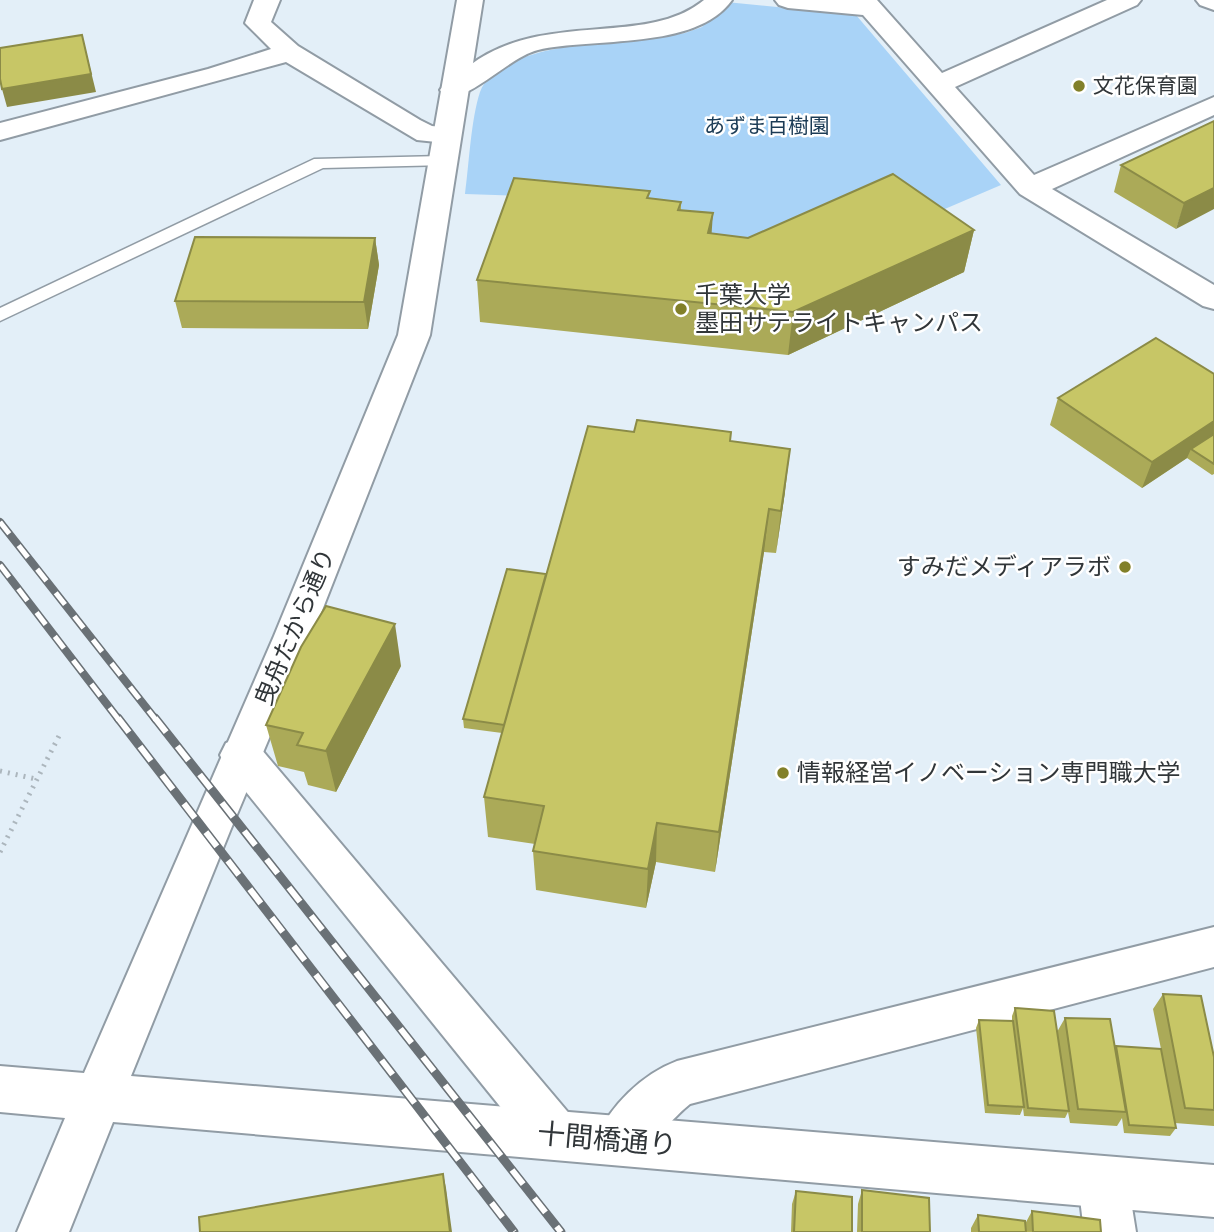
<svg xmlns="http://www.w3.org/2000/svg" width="1214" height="1232" viewBox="0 0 1214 1232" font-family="'Fira Sans Condensed','Noto Sans JP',sans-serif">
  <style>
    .green { fill: #a9d3f7 }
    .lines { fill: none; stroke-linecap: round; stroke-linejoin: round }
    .lane-casing { stroke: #919ca5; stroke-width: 3 }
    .street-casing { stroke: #919ca5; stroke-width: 4 }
    .secondary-casing { stroke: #919ca5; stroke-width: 4 }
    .path { stroke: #acb6bd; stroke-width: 5; stroke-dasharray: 2 6; stroke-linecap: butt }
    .lane { fill: #fff; fill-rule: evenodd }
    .street { fill: #fff; fill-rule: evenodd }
    .secondary { fill: #fff; fill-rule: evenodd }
    .rail-far1-casing { stroke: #6a7176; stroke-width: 8 }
    .rail-casing { stroke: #6a7176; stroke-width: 9 }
    .rail-far1 { stroke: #fff; stroke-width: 5; stroke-dasharray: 15; stroke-linecap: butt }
    .rail { stroke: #fff; stroke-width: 6; stroke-dasharray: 18; stroke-linecap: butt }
    .wall { fill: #abaa58 }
    .shaded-wall { fill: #8b8b47 }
    .building { fill: #c7c666; stroke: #8b8b47; stroke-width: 2 }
    .poi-dot { fill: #828029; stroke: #fff; stroke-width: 2.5 }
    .labels { text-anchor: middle; stroke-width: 5; stroke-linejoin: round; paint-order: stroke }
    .far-poi-label { font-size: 21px; fill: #313639; stroke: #fff; text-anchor: start }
    .far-park-label { font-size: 21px; fill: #1b3b55; stroke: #fff }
    .poi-label { font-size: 24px; fill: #313639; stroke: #fff; text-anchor: start }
    .street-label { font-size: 24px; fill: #313639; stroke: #fff }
    .near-street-label { font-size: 28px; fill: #313639; stroke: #fff }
  </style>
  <rect width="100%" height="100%" fill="#e3eff8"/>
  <path class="green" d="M 726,2 L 856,15 L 1001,185 L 912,223 L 739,265 L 550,197 L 465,194 C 469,165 471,119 480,92 C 499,39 636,42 685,33 L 702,27 Z"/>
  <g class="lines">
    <g class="lane-casing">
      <path id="lane" d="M 442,156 L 450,161 L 448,165 L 323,168 L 0,321 L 0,308 L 314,159 Z"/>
    </g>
    <g class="street-casing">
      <path id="street" d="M 254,0 L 280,0 L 271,22 L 298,46 L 420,120 L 432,126 L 456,129 L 460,135 L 456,141 L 446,143 L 417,140 L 286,62 L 0,140 L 0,123 L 208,69 L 271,49 L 245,23 Z
        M 704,0 L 732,0 C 696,51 592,37 538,50 C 507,58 470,102 444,96 L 440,90 C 447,80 459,73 469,66 C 543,9 646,48 704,0 Z
        M 775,0 L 877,0 L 942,73 L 1107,0 L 1141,0 L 1137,5 L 955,87 L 1034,175 L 1214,97 L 1214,115 L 1052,189 L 1214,285 L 1214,309 L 1203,306 L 1020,194 L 863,15 L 788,8 L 779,5 Z
        M 1196,0 L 1214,0 L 1214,10 L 1200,5 Z
        M 241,738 L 256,743 L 572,1117 L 579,1134 L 572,1151 L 554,1158 L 536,1151 L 226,767 L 220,755 L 226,743 Z
        M 1214,927 L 1214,967 L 690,1104 C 666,1123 649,1153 620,1164 L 602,1157 L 595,1140 C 610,1106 642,1074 677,1061 Z
        M 1103,1157 L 1121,1164 L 1128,1182 L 1136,1232 L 1084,1232 L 1078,1182 L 1085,1164 Z"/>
    </g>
    <g class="secondary-casing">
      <path id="secondary" d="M 457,0 L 483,0 L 430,335 L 312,636 L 230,831 L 131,1076 L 1214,1165 L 1214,1217 L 113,1122 L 69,1232 L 17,1232 L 65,1118 L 0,1112 L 0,1066 L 84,1073 L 274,636 L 398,335 Z"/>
    </g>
    <path class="path" d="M 0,771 L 36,779
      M 0,852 L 61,732"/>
    <use href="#lane" class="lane"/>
    <use href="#street" class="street"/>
    <use href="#secondary" class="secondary"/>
    <g class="rail-far1-casing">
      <path id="rail-far1" d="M 0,522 L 156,720
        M 0,565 L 119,720"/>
    </g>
    <g class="rail-casing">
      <path id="rail" d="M 118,718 L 514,1232
        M 155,718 L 561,1232"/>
    </g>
    <use href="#rail-far1" class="rail-far1"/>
    <use href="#rail" class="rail"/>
  </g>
  <path class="wall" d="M 1214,121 L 1176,229 L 1114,192 L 1121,165 Z
    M 650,198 L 681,202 L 681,210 L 711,233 L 748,238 L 974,230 L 964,272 L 788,355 L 480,322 L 477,280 Z
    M 375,238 L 379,265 L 368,329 L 182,328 L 175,301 Z
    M 1214,374 L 1214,474 L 1212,475 L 1187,458 L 1142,488 L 1050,425 L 1058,398 Z
    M 634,432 L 731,432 L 730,441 L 785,492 L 776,553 L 764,552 L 715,872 L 656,862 L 646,908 L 536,890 L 533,851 L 535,844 L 488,837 L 484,797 L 502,733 L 464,728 L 463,719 L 546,574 Z
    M 401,666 L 336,792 L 308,785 L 304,772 L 278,766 L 266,725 Z
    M 1163,994 L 1214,1057 L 1214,1126 L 1175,1123 L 1176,1128 L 1170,1136 L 1124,1133 L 1122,1118 L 1117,1126 L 1070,1123 L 1068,1112 L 1065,1118 L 1024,1116 L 1023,1108 L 1020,1115 L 985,1113 L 976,1028 L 979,1020 L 1012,1021 L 1012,1016 L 1015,1008 L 1057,1032 L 1065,1018 L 1115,1048 L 1116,1046 L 1161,1049 L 1153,1009 Z
    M 862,1190 L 930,1232 L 857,1232 L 858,1204 Z
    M 796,1191 L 852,1232 L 791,1232 L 792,1204 Z
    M 1032,1211 L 1101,1232 L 971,1232 L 971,1228 L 978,1215 L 1025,1224 Z"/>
  <path class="shaded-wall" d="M 82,35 L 96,92 L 7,107 L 2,89 Z
    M 1214,188 L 1214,209 L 1176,229 L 1184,203 Z
    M 713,213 L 710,256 L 708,233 Z
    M 974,230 L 964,272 L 788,355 L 793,312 Z
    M 375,238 L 379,265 L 368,329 L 364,302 Z
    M 1214,421 L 1214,441 L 1191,449 L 1187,458 L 1142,488 L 1152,462 Z
    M 790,449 L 785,492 L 776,553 L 781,511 Z
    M 769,509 L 764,552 L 715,872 L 719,832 Z
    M 395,624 L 401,666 L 336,792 L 326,751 Z
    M 657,823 L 656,862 L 646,908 L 648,869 Z
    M 443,1174 L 446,1188 L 452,1232 L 450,1232 Z"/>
  <path class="building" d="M 82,35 L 91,74 L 2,89 L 0,79 L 0,48 Z
    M 1214,121 L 1214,188 L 1184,203 L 1121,165 Z
    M 893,174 L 974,230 L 793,312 L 477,280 L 514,178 L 650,191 L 647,198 L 681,202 L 678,210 L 713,213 L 708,233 L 748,238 Z
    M 195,237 L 375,238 L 364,302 L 175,301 Z
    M 1156,338 L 1214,374 L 1214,421 L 1152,462 L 1058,398 Z
    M 637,420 L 731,432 L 730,441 L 790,449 L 781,511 L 769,509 L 719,832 L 657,823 L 648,869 L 533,851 L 544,806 L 484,797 L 588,426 L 634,432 Z
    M 1214,434 L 1214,464 L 1191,449 Z
    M 507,569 L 546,574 L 504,725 L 463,719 Z
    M 326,606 L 395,624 L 326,751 L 297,745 L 303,733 L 266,725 L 301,647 Z
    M 1163,994 L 1201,996 L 1214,1057 L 1214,1110 L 1185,1108 Z
    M 1015,1008 L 1054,1011 L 1069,1111 L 1028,1108 Z
    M 1065,1018 L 1110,1019 L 1126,1112 L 1078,1109 Z
    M 979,1020 L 1013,1021 L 1024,1107 L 988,1105 Z
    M 1116,1046 L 1161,1049 L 1176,1128 L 1129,1125 Z
    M 443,1174 L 450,1232 L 200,1232 L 199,1217 Z
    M 862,1190 L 929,1198 L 930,1232 L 862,1232 Z
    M 796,1191 L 852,1197 L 852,1232 L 794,1232 Z
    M 1032,1211 L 1100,1220 L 1101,1232 L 1033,1232 Z
    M 978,1215 L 1025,1221 L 1026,1232 L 979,1232 Z"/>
  <g class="poi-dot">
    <circle cx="1079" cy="86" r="7"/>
    <circle cx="681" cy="309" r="7"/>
    <circle cx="1125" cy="567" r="7"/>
    <circle cx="783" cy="773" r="7"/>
  </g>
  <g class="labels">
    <g class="far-poi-label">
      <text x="1093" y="93">文花保育園</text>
    </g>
    <g class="far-park-label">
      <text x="767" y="133">あずま百樹園</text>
    </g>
    <g class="poi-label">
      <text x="695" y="303">千葉大学<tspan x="695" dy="28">墨田サテライトキャンパス</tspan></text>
      <text x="1111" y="575" text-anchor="end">すみだメディアラボ</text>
      <text x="797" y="781">情報経営イノベーション専門職大学</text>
    </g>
    <g class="street-label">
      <text transform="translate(295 627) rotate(-67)" y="8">曳舟たから通り</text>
    </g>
    <g class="near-street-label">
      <text transform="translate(607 1139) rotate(5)" y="10">十間橋通り</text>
    </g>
  </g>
</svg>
